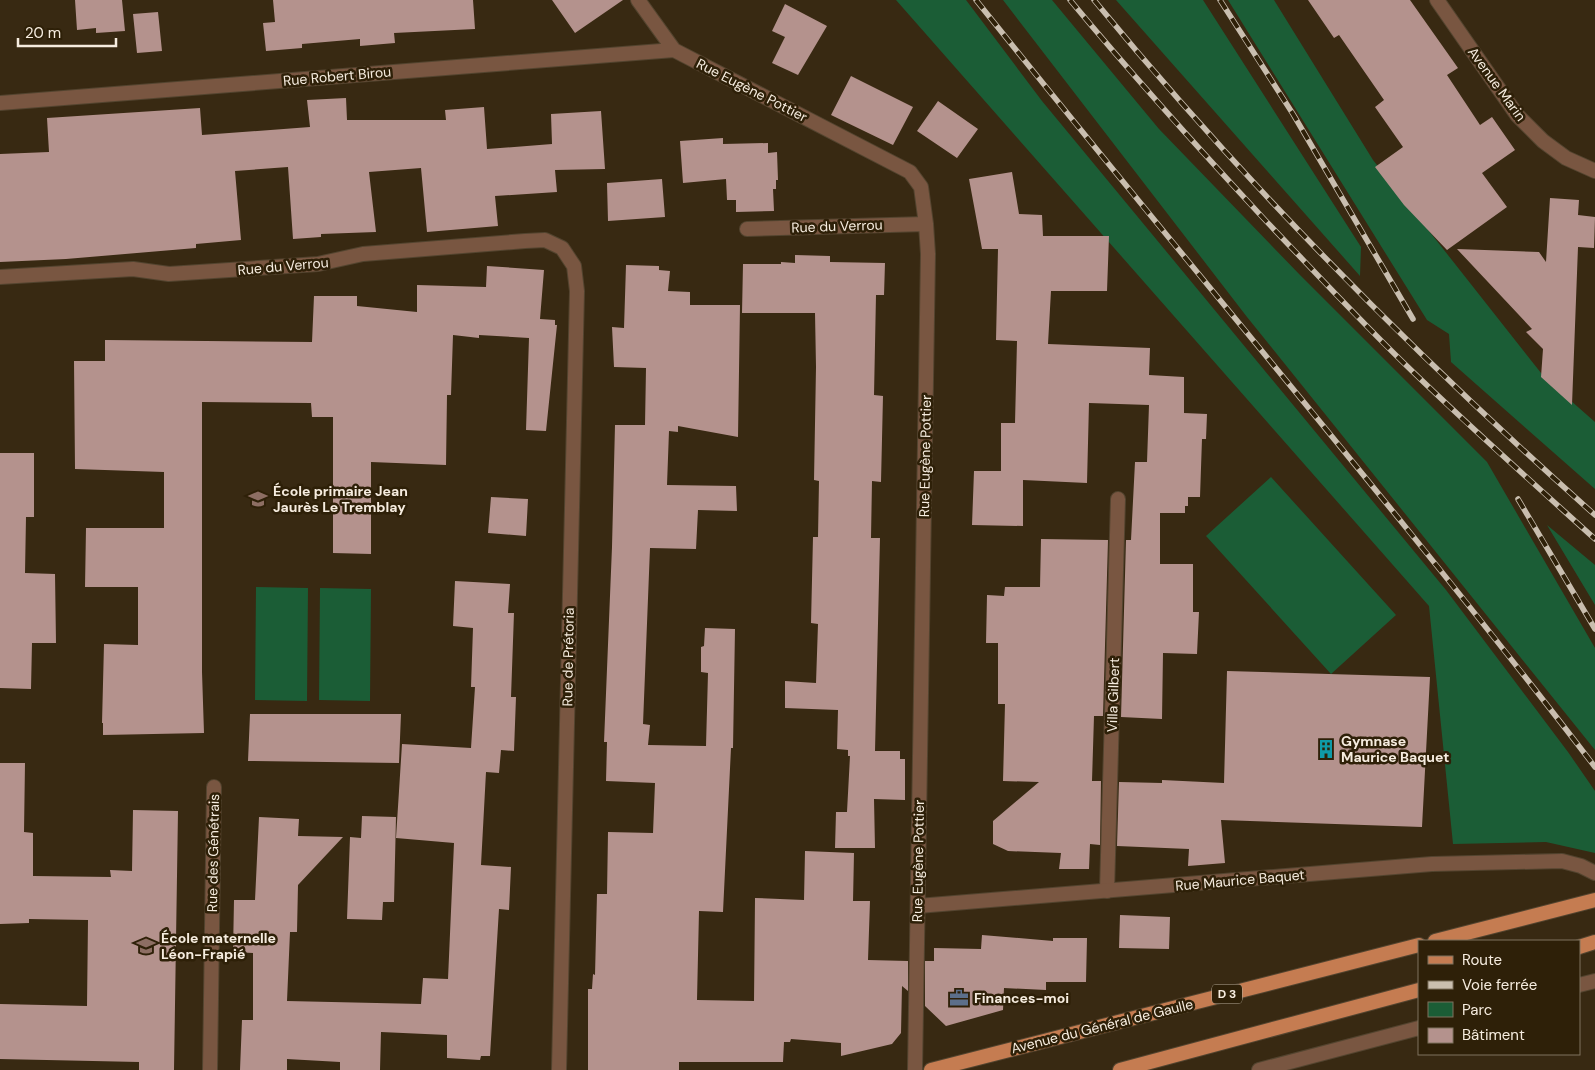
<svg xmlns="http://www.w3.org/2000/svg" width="1595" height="1070" viewBox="0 0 1595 1070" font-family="'DM Sans',sans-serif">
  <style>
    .green { fill: #1b5d36 }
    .building { fill: #b4928d }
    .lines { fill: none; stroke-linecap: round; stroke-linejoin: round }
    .service-casing { stroke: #53442f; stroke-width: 16 }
    .minor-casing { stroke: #53442f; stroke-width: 16 }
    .primary-casing { stroke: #53442f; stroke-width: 16 }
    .service { stroke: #795641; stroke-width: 14 }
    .minor { stroke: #795641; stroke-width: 14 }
    .primary { stroke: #c57c51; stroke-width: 14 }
    .rail-casing { stroke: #c9beaf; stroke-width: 5.5 }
    .rail { stroke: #2e2008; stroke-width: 4; stroke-dasharray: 11; stroke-linecap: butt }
    .labels { text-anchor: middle; stroke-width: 5; stroke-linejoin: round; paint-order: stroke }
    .shield { fill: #2e2008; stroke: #baaf9e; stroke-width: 1 }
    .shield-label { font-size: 12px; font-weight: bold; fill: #f6ecdf }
    .street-label { font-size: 14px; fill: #f6ecdf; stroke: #2e2008 }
    .poi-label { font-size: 14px; font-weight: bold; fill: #f6ecdf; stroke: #2e2008; text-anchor: start }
  </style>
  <rect width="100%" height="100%" fill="#382912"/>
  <path class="green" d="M 896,0 L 966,0 L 1042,101 L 1446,590 L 1568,752 L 1595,791 L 1595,853 L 1546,842 L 1453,844 L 1429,606 Z
    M 1003,0 L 1052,0 L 1159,129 L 1300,275 L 1487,462 L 1595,648 L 1595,750 L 1247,317 Z
    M 1116,0 L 1203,0 L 1361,247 L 1360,276 Z
    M 1228,0 L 1274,0 L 1373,160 L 1545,378 L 1595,422 L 1595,489 L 1451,362 L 1449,334 L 1427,320 Z
    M 1271,477 L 1396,615 L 1331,674 L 1206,536 Z
    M 1547,525 L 1595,565 L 1595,605 Z
    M 256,587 L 308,588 L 307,701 L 255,700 Z
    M 320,588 L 371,589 L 370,701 L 319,700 Z"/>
  <path class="building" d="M 75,0 L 122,0 L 125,31 L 96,33 L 96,28 L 77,30 Z
    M 273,0 L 473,0 L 475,29 L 394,33 L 395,43 L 360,46 L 360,39 L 302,44 L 302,48 L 266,51 L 263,23 L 275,22 Z
    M 552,0 L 623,0 L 575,33 Z
    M 1308,0 L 1410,0 L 1458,68 L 1447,75 L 1480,125 L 1492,117 L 1515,150 L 1482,173 L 1507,207 L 1447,250 L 1404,205 L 1375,167 L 1403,147 L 1375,107 L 1384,100 L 1339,35 L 1334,38 Z
    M 785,4 L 827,26 L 798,75 L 772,63 L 785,37 L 772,31 Z
    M 158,12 L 162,51 L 137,53 L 133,14 Z
    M 851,76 L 913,107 L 893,145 L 831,115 Z
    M 346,98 L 347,120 L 446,120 L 445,110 L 484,107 L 487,149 L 552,144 L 551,114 L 601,111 L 605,169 L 555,170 L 557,192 L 495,196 L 498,226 L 427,232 L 421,168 L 369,172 L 376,232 L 321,234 L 321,237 L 293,239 L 288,167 L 235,171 L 241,240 L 196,244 L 196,248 L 66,259 L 0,262 L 0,154 L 49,152 L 47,118 L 200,108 L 202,135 L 310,127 L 307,100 Z
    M 938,101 L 978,129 L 957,158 L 917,131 Z
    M 723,138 L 723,144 L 768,143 L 768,153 L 777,152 L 778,180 L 776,180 L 776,189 L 773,189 L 774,211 L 736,212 L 736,200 L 727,200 L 726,179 L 683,183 L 680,141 Z
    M 1012,172 L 1019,214 L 1042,215 L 1043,236 L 1109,236 L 1107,291 L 1051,291 L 1048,344 L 1150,348 L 1149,375 L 1184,377 L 1184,413 L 1207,414 L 1206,439 L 1202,439 L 1200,497 L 1188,497 L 1188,506 L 1185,506 L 1185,513 L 1160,513 L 1160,564 L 1193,564 L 1193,612 L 1199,612 L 1197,654 L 1163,653 L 1162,719 L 1121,717 L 1126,540 L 1131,540 L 1135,462 L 1147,462 L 1149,405 L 1089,403 L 1087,483 L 1023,480 L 1023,526 L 972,525 L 974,471 L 1001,471 L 1001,423 L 1015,423 L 1017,341 L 996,340 L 998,249 L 982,249 L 969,179 Z
    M 662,179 L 665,217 L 608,221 L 607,183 Z
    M 1550,198 L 1579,200 L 1578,215 L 1595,217 L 1594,248 L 1578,247 L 1572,405 L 1541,377 L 1543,349 L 1526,332 L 1532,329 L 1457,249 L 1539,252 L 1546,262 Z
    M 795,255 L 830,256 L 830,262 L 885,263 L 884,295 L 876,295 L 874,395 L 883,396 L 881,482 L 872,481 L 871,538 L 880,538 L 875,751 L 900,751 L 900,759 L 905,759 L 905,800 L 874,799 L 875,848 L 835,848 L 836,812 L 847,812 L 850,756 L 848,756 L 848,750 L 837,749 L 838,710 L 785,708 L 785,681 L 816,683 L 818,624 L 811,623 L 813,537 L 818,537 L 819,481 L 814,480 L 816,367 L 815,313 L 742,313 L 743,264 L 781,264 L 781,262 L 795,263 Z
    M 626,265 L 659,266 L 659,270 L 670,271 L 668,291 L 690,292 L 690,305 L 740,305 L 738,437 L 678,426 L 678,432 L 669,431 L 667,485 L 736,486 L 737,511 L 698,510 L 696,549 L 650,548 L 643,724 L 650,725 L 648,745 L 706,746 L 708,673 L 701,672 L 701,647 L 704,646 L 705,628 L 735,629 L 733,748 L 731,748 L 723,912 L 699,911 L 697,1000 L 754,1001 L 755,898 L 804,900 L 805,851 L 854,853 L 853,901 L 870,901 L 868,960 L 908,961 L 908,991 L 902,986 L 901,1033 L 892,1044 L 841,1056 L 841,1043 L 791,1039 L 790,1042 L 784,1042 L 783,1062 L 679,1062 L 679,1070 L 588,1070 L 588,989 L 592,989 L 593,974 L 595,975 L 597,894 L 607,894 L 608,832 L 653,833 L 655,783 L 606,781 L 607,742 L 604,742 L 612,547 L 615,425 L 645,425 L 646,368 L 614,367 L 612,327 L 624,328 Z
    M 487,266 L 544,270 L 540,319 L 555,320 L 555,325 L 557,325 L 546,431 L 526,430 L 529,338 L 479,335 L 479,338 L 453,335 L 451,395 L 447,395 L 446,465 L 371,462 L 371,554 L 333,553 L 333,417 L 312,417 L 311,403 L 202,402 L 202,672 L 204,733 L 103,735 L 103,723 L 102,723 L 104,644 L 138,645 L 138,587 L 85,587 L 86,528 L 164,528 L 164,472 L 75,469 L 74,361 L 105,361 L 105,340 L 312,342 L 314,296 L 357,296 L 357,306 L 417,312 L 417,285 L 486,287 Z
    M 0,453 L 34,453 L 34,517 L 26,517 L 25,573 L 55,574 L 56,643 L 32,643 L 31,689 L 0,688 Z
    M 491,497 L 528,499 L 526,536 L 488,533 Z
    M 1041,539 L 1108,540 L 1103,716 L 1094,716 L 1092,781 L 1101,781 L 1100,845 L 1090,844 L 1089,869 L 1059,869 L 1061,853 L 1008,851 L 993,844 L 993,821 L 1039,782 L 1003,781 L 1005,704 L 998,704 L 998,643 L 986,643 L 987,595 L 1004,596 L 1005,587 L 1040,587 Z
    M 455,581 L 510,584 L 508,613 L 514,613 L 511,697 L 516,697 L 514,751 L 501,750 L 499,773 L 486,772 L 481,865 L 511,867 L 509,910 L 499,909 L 490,1056 L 481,1056 L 480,1060 L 447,1058 L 447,1035 L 381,1032 L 380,1070 L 340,1070 L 340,1062 L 287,1059 L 287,1070 L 240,1070 L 242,1020 L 253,1020 L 253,953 L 233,952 L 234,900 L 255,900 L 259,817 L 299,819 L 298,836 L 343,837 L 298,885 L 297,932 L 290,932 L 287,1001 L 421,1004 L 423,978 L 448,979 L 454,843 L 396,838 L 402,744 L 471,748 L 475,687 L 471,687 L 473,628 L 453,626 Z
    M 1227,671 L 1430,677 L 1422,827 L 1221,820 L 1225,863 L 1188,866 L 1189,849 L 1117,846 L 1119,782 L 1162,783 L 1162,780 L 1224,783 Z
    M 250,714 L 401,714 L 399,763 L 248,761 Z
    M 0,763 L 25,763 L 24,832 L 33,833 L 33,876 L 111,877 L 110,870 L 132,871 L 133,810 L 178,811 L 174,1070 L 139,1070 L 139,1062 L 0,1059 L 0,1004 L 87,1006 L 88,920 L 29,919 L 29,923 L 0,924 Z
    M 362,816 L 396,817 L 394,902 L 383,902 L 382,920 L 347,919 L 350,837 L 361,838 Z
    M 1120,915 L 1170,917 L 1169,949 L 1119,948 Z
    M 982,935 L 1053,941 L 1053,938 L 1087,938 L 1086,982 L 1046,982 L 1046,990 L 1004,988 L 1003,1010 L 946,1026 L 925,1006 L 925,961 L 934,961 L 934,948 L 981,949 Z"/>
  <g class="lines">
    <g class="service-casing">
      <path id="service" d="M 1107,891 L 1118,499"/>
    </g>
    <g class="minor-casing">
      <path id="minor" d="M 638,0 L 674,50 L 910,172 L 921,187 L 926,224 L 928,254 L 915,1070
        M 1437,0 L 1517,115 L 1543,141 L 1566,158 L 1595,171
        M 0,103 L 674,50
        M 747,229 L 926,224
        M 0,277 L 133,269 L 169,274 L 318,264 L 363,254 L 525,241 L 545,240 L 562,248 L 574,266 L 577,291 L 559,1070
        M 918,906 L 1432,864 L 1562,861 L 1581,866 L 1595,873
        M 1579,985 L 1595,981
        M 210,1070 L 214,787
        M 1259,1070 L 1419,1028"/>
    </g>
    <g class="primary-casing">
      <path id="primary" d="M 1435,941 L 1595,900
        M 1579,947 L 1595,942
        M 931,1070 L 1419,945
        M 1120,1070 L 1419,990"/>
    </g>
    <use href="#service" class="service"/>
    <use href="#minor" class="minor"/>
    <use href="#primary" class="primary"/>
    <g class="rail-casing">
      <path id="rail" d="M 976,0 C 1181,257 1395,506 1595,767
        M 1070,0 C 1133,76 1199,149 1266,221 C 1314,271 1361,322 1411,370 C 1471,428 1533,483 1595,539
        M 1094,0 C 1246,185 1416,356 1595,515
        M 1220,0 L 1293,114 L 1413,319
        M 1518,499 L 1595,629"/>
    </g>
    <use href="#rail" class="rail"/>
  </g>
  <defs>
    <g id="school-bare" transform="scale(1.5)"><path d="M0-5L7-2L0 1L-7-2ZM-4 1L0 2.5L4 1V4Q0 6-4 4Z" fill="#8d6e63" stroke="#2e2008" stroke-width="2.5" paint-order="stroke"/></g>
    <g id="building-bare" transform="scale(1.5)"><path d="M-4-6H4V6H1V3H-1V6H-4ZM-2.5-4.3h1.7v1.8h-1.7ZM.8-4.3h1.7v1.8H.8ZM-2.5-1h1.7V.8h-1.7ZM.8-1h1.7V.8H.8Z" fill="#0f9aa8" stroke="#2e2008" stroke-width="2.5" paint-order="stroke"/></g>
    <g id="office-bare" transform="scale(1.5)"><path d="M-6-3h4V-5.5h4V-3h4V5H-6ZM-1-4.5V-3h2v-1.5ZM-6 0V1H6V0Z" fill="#5c6f8a" stroke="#2e2008" stroke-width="2.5" paint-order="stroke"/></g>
  </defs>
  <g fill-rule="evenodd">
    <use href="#school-bare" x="258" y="499"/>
    <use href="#building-bare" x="1326" y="749"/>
    <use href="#school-bare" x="146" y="946"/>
    <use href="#office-bare" x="959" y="998"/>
  </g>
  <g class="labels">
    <rect class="shield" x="1212" y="984.5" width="30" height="19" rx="4"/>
    <g class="shield-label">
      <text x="1227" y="998">D 3</text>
    </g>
    <g class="street-label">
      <text transform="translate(337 76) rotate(-5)" y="5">Rue Robert Birou</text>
      <text transform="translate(1497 84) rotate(54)" y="5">Avenue Marin</text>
      <text transform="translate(752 90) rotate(27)" y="5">Rue Eugène Pottier</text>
      <text transform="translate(837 226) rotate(-2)" y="5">Rue du Verrou</text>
      <text transform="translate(283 266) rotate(-5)" y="5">Rue du Verrou</text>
      <text transform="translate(925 456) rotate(-89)" y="5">Rue Eugène Pottier</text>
      <text transform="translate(568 657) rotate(-89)" y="5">Rue de Prétoria</text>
      <text transform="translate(1113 695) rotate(-88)" y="5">Villa Gilbert</text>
      <text transform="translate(213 853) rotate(-89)" y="5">Rue des Génétrais</text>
      <text transform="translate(918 861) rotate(-89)" y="5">Rue Eugène Pottier</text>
      <text transform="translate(1240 880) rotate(-5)" y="5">Rue Maurice Baquet</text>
      <text transform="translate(1102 1026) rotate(-14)" y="5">Avenue du Général de Gaulle</text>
    </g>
    <g class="poi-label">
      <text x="273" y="496">École primaire Jean<tspan x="273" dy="16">Jaurès Le Tremblay</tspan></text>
      <text x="1341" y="746">Gymnase<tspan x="1341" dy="16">Maurice Baquet</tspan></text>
      <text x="161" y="943">École maternelle<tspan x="161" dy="16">Léon-Frapié</tspan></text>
      <text x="974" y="1003">Finances-moi</text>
    </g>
  </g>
  <rect x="1418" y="940" width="162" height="115" fill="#2e2008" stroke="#7e725e"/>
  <rect x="1428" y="956" width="25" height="8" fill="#c57c51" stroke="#7e725e"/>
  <text x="1462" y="965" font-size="15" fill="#f6ecdf">Route</text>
  <rect x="1428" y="981" width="25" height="8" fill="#c9beaf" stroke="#7e725e"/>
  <text x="1462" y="990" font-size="15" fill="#f6ecdf">Voie ferrée</text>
  <rect x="1428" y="1002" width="25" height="15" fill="#1b5d36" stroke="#7e725e"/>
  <text x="1462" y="1015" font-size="15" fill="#f6ecdf">Parc</text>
  <rect x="1428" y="1028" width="25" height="15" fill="#b4928d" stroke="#7e725e"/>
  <text x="1462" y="1040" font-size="15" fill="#f6ecdf">Bâtiment</text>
  <path d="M18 38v8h98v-8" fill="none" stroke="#f6ecdf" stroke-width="2.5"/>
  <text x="25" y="38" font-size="15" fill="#f6ecdf" stroke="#2e2008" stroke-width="4" paint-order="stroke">20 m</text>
</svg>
